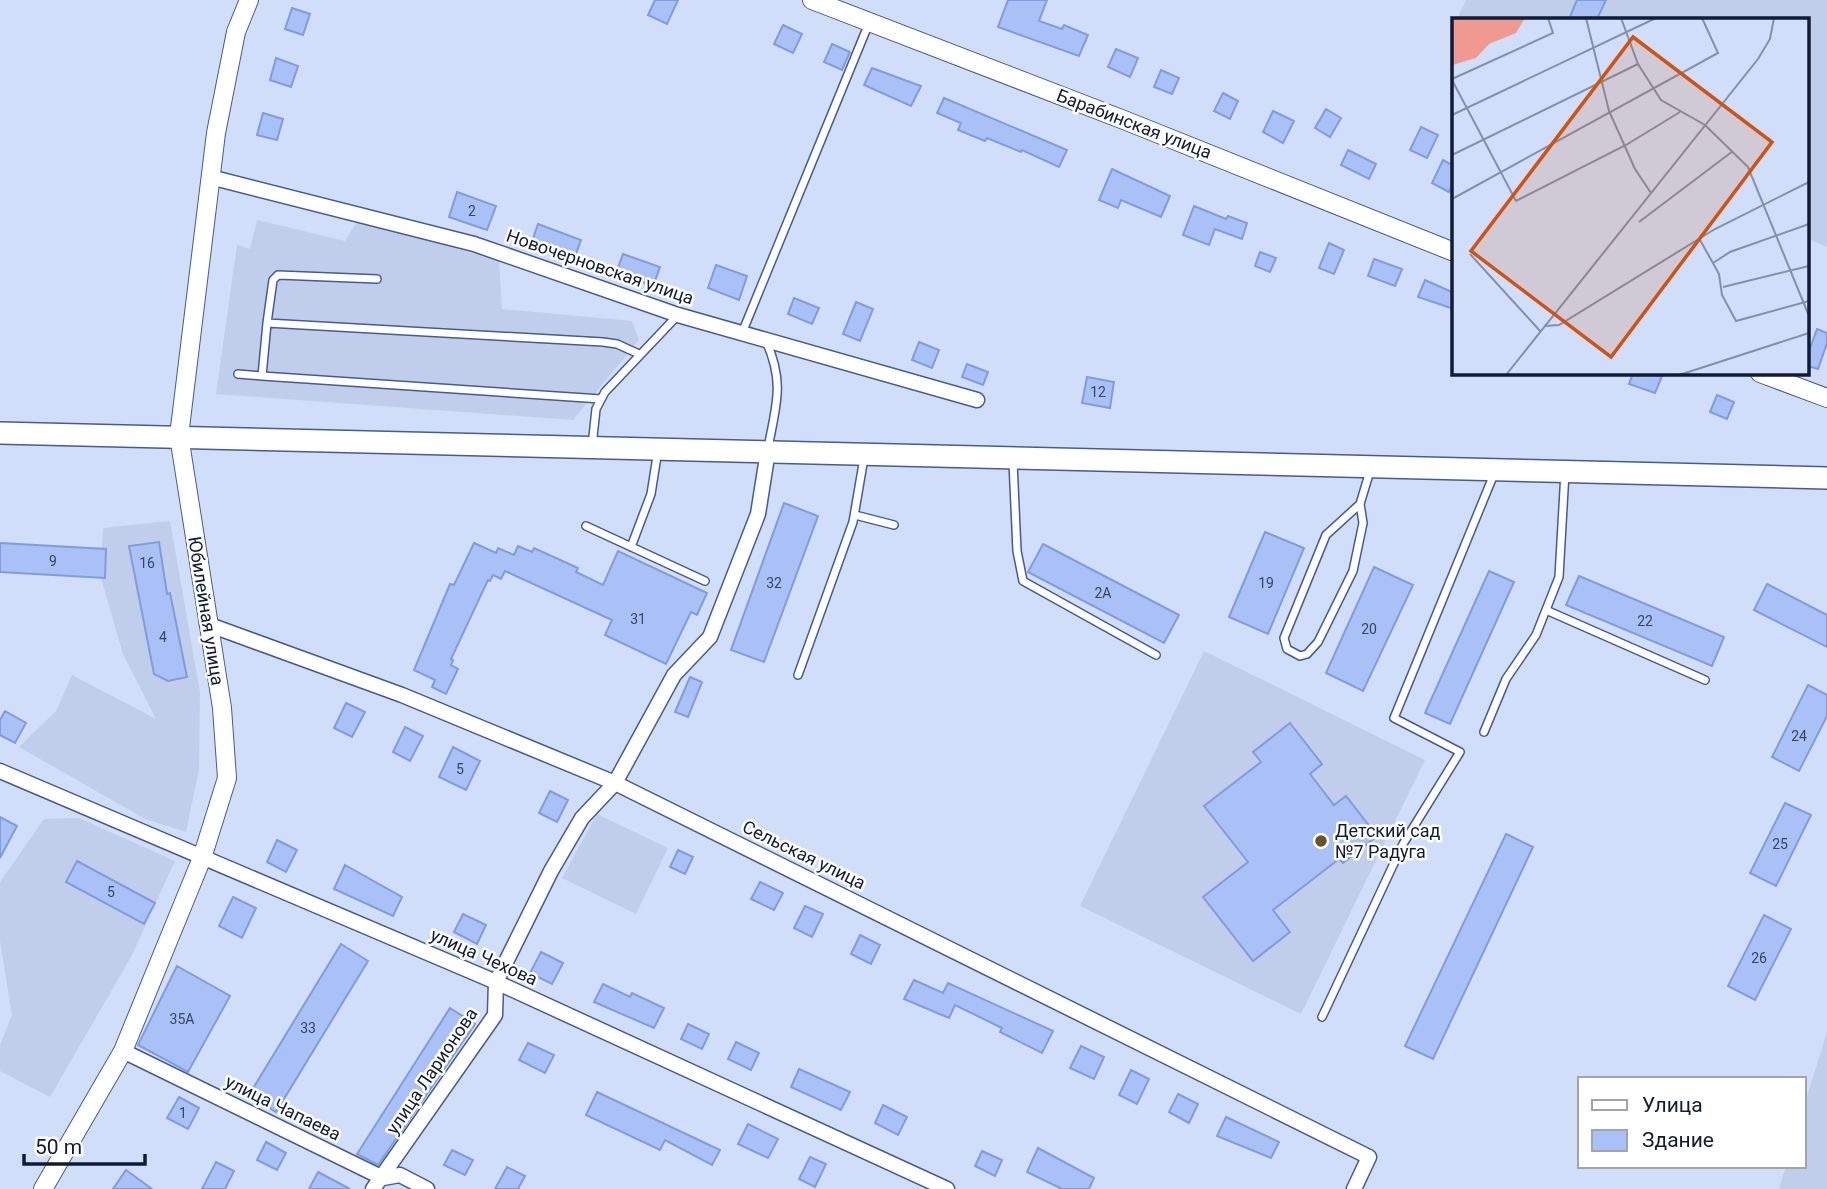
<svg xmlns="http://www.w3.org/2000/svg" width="1827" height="1189" viewBox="0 0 1827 1189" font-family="Roboto,sans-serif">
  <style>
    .built { fill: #c1ceeb }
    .building { fill: #a9c1f6; stroke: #809cdd; stroke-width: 2 }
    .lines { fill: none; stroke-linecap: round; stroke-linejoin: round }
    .service-casing { stroke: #435b97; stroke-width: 10 }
    .minor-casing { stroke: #435b97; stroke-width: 17 }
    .tertiary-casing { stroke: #435b97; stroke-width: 20 }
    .secondary-casing { stroke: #435b97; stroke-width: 24 }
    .service { stroke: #fff; stroke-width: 7 }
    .minor { stroke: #fff; stroke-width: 14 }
    .tertiary { stroke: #fff; stroke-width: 18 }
    .secondary { stroke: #fff; stroke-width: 21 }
    .poi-dot { fill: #695423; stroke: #fff; stroke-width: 2.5 }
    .labels { text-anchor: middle; stroke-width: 5; stroke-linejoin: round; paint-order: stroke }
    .number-label { font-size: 14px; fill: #374464 }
    .street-label { font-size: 18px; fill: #111b34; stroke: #fff }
    .poi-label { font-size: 18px; fill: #111b34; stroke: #fff; text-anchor: start }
    .inset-road { fill: none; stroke: #8490ab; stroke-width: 2 }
    .view { fill: #d25310; fill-opacity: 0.15; stroke: #d25310; stroke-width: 3.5 }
    .inset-edge { fill: none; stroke: #111b34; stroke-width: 3.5 }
  </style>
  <rect width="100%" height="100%" fill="#d1defa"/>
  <path class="built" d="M 1466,0 L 1827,0 L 1827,247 L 1808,239 L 1808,19 L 1457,19 Z
    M 257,220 L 345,241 L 358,220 L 499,261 L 502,309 L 632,321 L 639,340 L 573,420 L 216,394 L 237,245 L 250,249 Z
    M 170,521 L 200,692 L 199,769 L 186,832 L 145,819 L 19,747 L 56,711 L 72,675 L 156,719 L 123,654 L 100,575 L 103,528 Z
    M 1204,651 L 1425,760 L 1301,1014 L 1080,906 Z
    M 597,814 L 668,848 L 636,914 L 562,878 Z
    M 79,818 L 175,861 L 131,957 L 50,1097 L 0,1071 L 0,1045 L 12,1015 L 0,941 L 0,882 L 44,819 Z
    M 1827,1032 L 1827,1189 L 1779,1189 L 1786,1166 L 1804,1166 L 1804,1106 Z"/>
  <path class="building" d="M 655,0 L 678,0 L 667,24 L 648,15 Z
    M 1008,0 L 1047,0 L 1039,21 L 1062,29 L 1064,25 L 1088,35 L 1079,56 L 998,27 Z
    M 1577,0 L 1606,0 L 1597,19 L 1569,19 Z
    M 292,8 L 310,14 L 303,35 L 285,29 Z
    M 783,25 L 802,34 L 793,53 L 774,44 Z
    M 832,44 L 850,52 L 842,70 L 824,62 Z
    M 1116,49 L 1138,58 L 1130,77 L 1108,67 Z
    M 276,58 L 298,66 L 291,87 L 270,80 Z
    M 872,68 L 921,86 L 911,106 L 864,85 Z
    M 1161,70 L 1179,78 L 1172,94 L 1154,87 Z
    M 1223,93 L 1238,101 L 1230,119 L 1214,111 Z
    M 944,98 L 1067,150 L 1059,167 L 1022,150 L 1021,152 L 987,138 L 985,141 L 958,130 L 961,123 L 937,113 Z
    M 1326,109 L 1341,118 L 1330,137 L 1315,128 Z
    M 1273,111 L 1294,121 L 1283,143 L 1263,132 Z
    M 263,113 L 283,119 L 277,140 L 257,135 Z
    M 1421,127 L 1438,135 L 1427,158 L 1410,150 Z
    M 1348,150 L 1376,164 L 1369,179 L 1341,165 Z
    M 1443,160 L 1454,166 L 1454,180 L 1449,192 L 1432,183 Z
    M 1112,169 L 1170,196 L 1161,217 L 1121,200 L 1118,208 L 1099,200 Z
    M 457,192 L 496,206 L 487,230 L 449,217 Z
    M 1194,206 L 1226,219 L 1228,216 L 1247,223 L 1242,239 L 1215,229 L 1209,245 L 1183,235 Z
    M 538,224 L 581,240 L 573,262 L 530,247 Z
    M 1329,243 L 1344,250 L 1334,274 L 1319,268 Z
    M 1260,252 L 1276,258 L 1270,272 L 1255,266 Z
    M 623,254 L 660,267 L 653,286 L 616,273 Z
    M 1374,259 L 1402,269 L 1395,286 L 1368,276 Z
    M 716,265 L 747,276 L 739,300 L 708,288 Z
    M 1425,280 L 1454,293 L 1454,309 L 1418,297 Z
    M 794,298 L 819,308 L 812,324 L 788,314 Z
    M 856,302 L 873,309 L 860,341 L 843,334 Z
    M 1817,329 L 1827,333 L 1827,343 L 1818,369 L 1808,366 L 1808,354 Z
    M 919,342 L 939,350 L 932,368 L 912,360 Z
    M 967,364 L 988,372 L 983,385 L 962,377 Z
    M 1633,373 L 1662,376 L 1655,393 L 1629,384 Z
    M 1087,377 L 1114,382 L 1110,408 L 1082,403 Z
    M 1717,395 L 1734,402 L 1727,419 L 1710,412 Z
    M 784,503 L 818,516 L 764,662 L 731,650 Z
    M 1265,532 L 1304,548 L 1268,634 L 1229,617 Z
    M 159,542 L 167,594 L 170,593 L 187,677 L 168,681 L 154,674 L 129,546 Z
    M 0,543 L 106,549 L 105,578 L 0,572 Z
    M 474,543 L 496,553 L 498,548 L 514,555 L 518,546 L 532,552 L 534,548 L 578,568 L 576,572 L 603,585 L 618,551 L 707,593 L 697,615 L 691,612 L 666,664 L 605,635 L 612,620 L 505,571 L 501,579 L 493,575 L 490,581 L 488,580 L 451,659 L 453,660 L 451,665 L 458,669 L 446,694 L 432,687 L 435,680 L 414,670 L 450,584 L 454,585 Z
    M 1043,544 L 1179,615 L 1164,643 L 1028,572 Z
    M 1374,567 L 1413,585 L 1363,691 L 1326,673 Z
    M 1489,571 L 1514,582 L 1450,724 L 1425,713 Z
    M 1579,576 L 1724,637 L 1712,666 L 1566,605 Z
    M 1767,584 L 1827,615 L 1827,647 L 1754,610 Z
    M 690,677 L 702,682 L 688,717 L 675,712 Z
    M 1808,685 L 1827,695 L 1827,716 L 1799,771 L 1772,757 Z
    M 346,703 L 365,712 L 352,737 L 334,728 Z
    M 5,711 L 26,723 L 15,743 L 0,735 L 0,720 Z
    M 1290,723 L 1322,764 L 1310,774 L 1334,805 L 1346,796 L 1377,836 L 1343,863 L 1339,859 L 1273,910 L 1290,932 L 1253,961 L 1203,897 L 1248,862 L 1204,806 L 1261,762 L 1253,752 Z
    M 405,727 L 423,736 L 410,761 L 393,752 Z
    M 453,747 L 480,761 L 466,790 L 439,777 Z
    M 550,791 L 568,800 L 557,822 L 539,813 Z
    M 1785,803 L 1811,815 L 1776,886 L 1750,873 Z
    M 0,817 L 17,826 L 0,858 Z
    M 1506,834 L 1533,847 L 1433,1059 L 1405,1046 Z
    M 277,840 L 297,850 L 286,872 L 267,862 Z
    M 678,850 L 693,857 L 685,874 L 670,867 Z
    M 77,861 L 155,903 L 144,924 L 66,882 Z
    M 345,865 L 402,897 L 393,916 L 334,889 Z
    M 760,882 L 783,893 L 774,910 L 751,899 Z
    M 233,897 L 256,908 L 242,938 L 219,926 Z
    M 805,906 L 823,914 L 812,937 L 794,928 Z
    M 463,914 L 486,925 L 477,944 L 454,932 Z
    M 1764,915 L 1791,929 L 1755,1000 L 1728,986 Z
    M 860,935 L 880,945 L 871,964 L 851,954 Z
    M 341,944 L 368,961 L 276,1112 L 249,1095 Z
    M 541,952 L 563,963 L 552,984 L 530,973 Z
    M 177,966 L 230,996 L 188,1072 L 138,1045 Z
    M 914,980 L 943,993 L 948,983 L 1053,1031 L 1042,1053 L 1000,1032 L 1002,1028 L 955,1005 L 949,1018 L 904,999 Z
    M 603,984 L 630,997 L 632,993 L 664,1008 L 654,1028 L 594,1002 Z
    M 450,1008 L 475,1024 L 378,1165 L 357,1154 Z
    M 688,1024 L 709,1034 L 702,1049 L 681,1039 Z
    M 736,1042 L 759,1053 L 751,1070 L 728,1059 Z
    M 528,1043 L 554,1055 L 545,1073 L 519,1060 Z
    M 1081,1046 L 1104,1057 L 1094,1079 L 1070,1068 Z
    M 799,1069 L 850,1092 L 841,1110 L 791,1087 Z
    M 1131,1070 L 1149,1079 L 1137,1104 L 1119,1095 Z
    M 597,1092 L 720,1150 L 712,1165 L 665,1140 L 660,1150 L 586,1115 Z
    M 1178,1094 L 1198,1104 L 1189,1123 L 1169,1112 Z
    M 179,1097 L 199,1108 L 188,1129 L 167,1118 Z
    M 883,1105 L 907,1117 L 898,1135 L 875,1123 Z
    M 1226,1117 L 1279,1142 L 1271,1158 L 1217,1136 Z
    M 748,1124 L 778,1139 L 768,1158 L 738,1144 Z
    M 266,1142 L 286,1153 L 277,1170 L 257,1160 Z
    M 1038,1148 L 1094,1178 L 1089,1189 L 1062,1189 L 1027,1172 Z
    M 452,1150 L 473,1160 L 465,1175 L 444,1165 Z
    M 982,1151 L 1002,1160 L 995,1176 L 975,1166 Z
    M 810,1157 L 826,1164 L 815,1187 L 799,1179 Z
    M 216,1162 L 234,1171 L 225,1189 L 202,1189 Z
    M 507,1167 L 525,1176 L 518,1189 L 495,1189 Z
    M 126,1170 L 152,1189 L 113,1189 Z
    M 318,1172 L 350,1189 L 309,1189 Z"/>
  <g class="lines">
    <g class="service-casing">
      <path id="service" d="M 267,323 L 273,280 L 278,275 L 377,279
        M 742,333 L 869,23
        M 766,341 C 785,383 776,405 768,448
        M 238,374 L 262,376
        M 601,399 L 262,376 L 267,323 L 603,342 L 617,344 L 639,354
        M 592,446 L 596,409 L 605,392 L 678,315
        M 1013,462 L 1017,551 L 1023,581 L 1156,655
        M 1360,504 L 1326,535 L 1284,638 L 1287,649 L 1300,656 L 1307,654 L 1318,642 L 1353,571 L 1363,523 L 1360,504 L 1370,471
        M 855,515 L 894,525
        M 586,526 L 705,581
        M 631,547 L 651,494 L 658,450
        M 1546,610 L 1705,680
        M 798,675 L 853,522 L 864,458
        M 1484,732 L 1506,679 L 1536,635 L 1559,577 L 1565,472
        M 1322,1017 L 1403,844 L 1460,752 L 1394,718 L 1494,474"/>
    </g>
    <g class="minor-casing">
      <path id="minor" d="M 210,177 L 474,244 L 678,315 L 977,400
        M 207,624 L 402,695 L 615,783 L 1369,1157 L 1354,1189
        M 0,771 L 496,982 L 947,1189
        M 123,1051 L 383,1178 L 400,1175 L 427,1189
        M 373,1189 L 495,1015 L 496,982 L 551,871 L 582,818 L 615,783 L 674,675 L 710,637 L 758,514 L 768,451"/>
    </g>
    <g class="tertiary-casing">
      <path id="tertiary" d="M 812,0 L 1124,120 L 1454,252
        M 1760,373 L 1827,398
        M 43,1189 L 123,1051 L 202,858 L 227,778 L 222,708 L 179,436 L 216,133 L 236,32 L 249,0"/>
    </g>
    <g class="secondary-casing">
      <path id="secondary" d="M 0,433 L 1827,478"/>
    </g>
    <use href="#service" class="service"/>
    <use href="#minor" class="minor"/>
    <use href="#tertiary" class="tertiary"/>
    <use href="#secondary" class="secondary"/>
  </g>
  <circle class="poi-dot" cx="1321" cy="841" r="7"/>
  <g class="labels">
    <g class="number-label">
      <text x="472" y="216">2</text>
      <text x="1098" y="397">12</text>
      <text x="53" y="566">9</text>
      <text x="147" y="568">16</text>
      <text x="774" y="588">32</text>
      <text x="1266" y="588">19</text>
      <text x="1103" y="598">2А</text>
      <text x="638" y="624">31</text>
      <text x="1645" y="626">22</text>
      <text x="1369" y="634">20</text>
      <text x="163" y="642">4</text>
      <text x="1799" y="741">24</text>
      <text x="460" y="774">5</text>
      <text x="1780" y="849">25</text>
      <text x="111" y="897">5</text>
      <text x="1759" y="963">26</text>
      <text x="182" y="1024">35А</text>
      <text x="308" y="1033">33</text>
      <text x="183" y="1118">1</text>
    </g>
    <g class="street-label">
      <text transform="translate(1134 124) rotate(21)" y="6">Барабинская улица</text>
      <text transform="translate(600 267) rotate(19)" y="6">Новочерновская улица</text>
      <text transform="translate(206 611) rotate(81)" y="6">Юбилейная улица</text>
      <text transform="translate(804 855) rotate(26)" y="6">Сельская улица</text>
      <text transform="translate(484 957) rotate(24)" y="6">улица Чехова</text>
      <text transform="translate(432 1071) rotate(-56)" y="6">улица Ларионова</text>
      <text transform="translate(283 1108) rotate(26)" y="6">улица Чапаева</text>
    </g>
    <g class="poi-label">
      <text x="1335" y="837">Детский сад<tspan x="1335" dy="21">№7 Радуга</tspan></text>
    </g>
  </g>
  <g transform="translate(1452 18)">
    <rect width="357" height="357" fill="#d1defa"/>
    <path d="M 0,0 L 73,0 L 64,15 L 37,26 L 24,40 L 0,47 Z" fill="#ef9990"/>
    <path class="inset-road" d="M 134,0 L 157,93 L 183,151 L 199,175M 169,0 L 186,46 L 209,82 L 253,107 L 296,149 L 357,298M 0,61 L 101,15 L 96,0M 0,62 L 64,183 L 174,127 L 228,94M 0,97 L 204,0M 0,137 L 186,46M 0,181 L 266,35 L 250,0M 187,204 L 281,133M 247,220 L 267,256 L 270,277 L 284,303 L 357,283M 18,236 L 89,314M 261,245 L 278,234 L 357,206M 271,269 L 357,248M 93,308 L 107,307 L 263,211 L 357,164M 54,357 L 306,41 L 318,21 L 322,0M 227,357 L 357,315"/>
    <path class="view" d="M 181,19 L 320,124 L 159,339 L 19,233 Z"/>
    <rect width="357" height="357" class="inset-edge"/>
  </g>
  <rect x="1578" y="1077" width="228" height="91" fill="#ffffff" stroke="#a0a4ae" stroke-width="2"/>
  <rect x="1592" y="1100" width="35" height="10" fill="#ffffff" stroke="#a0a4ae" stroke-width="2"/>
  <text x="1642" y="1112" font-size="21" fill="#111b34">Улица</text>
  <rect x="1592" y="1130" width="35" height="21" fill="#a9c1f6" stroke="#a0a4ae" stroke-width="2"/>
  <text x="1642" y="1147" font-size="21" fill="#111b34">Здание</text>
  <path d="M24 1154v10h121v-10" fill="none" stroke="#111b34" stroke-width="3.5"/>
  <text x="35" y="1154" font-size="21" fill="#111b34" stroke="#ffffff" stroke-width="5" paint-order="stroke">50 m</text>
</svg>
